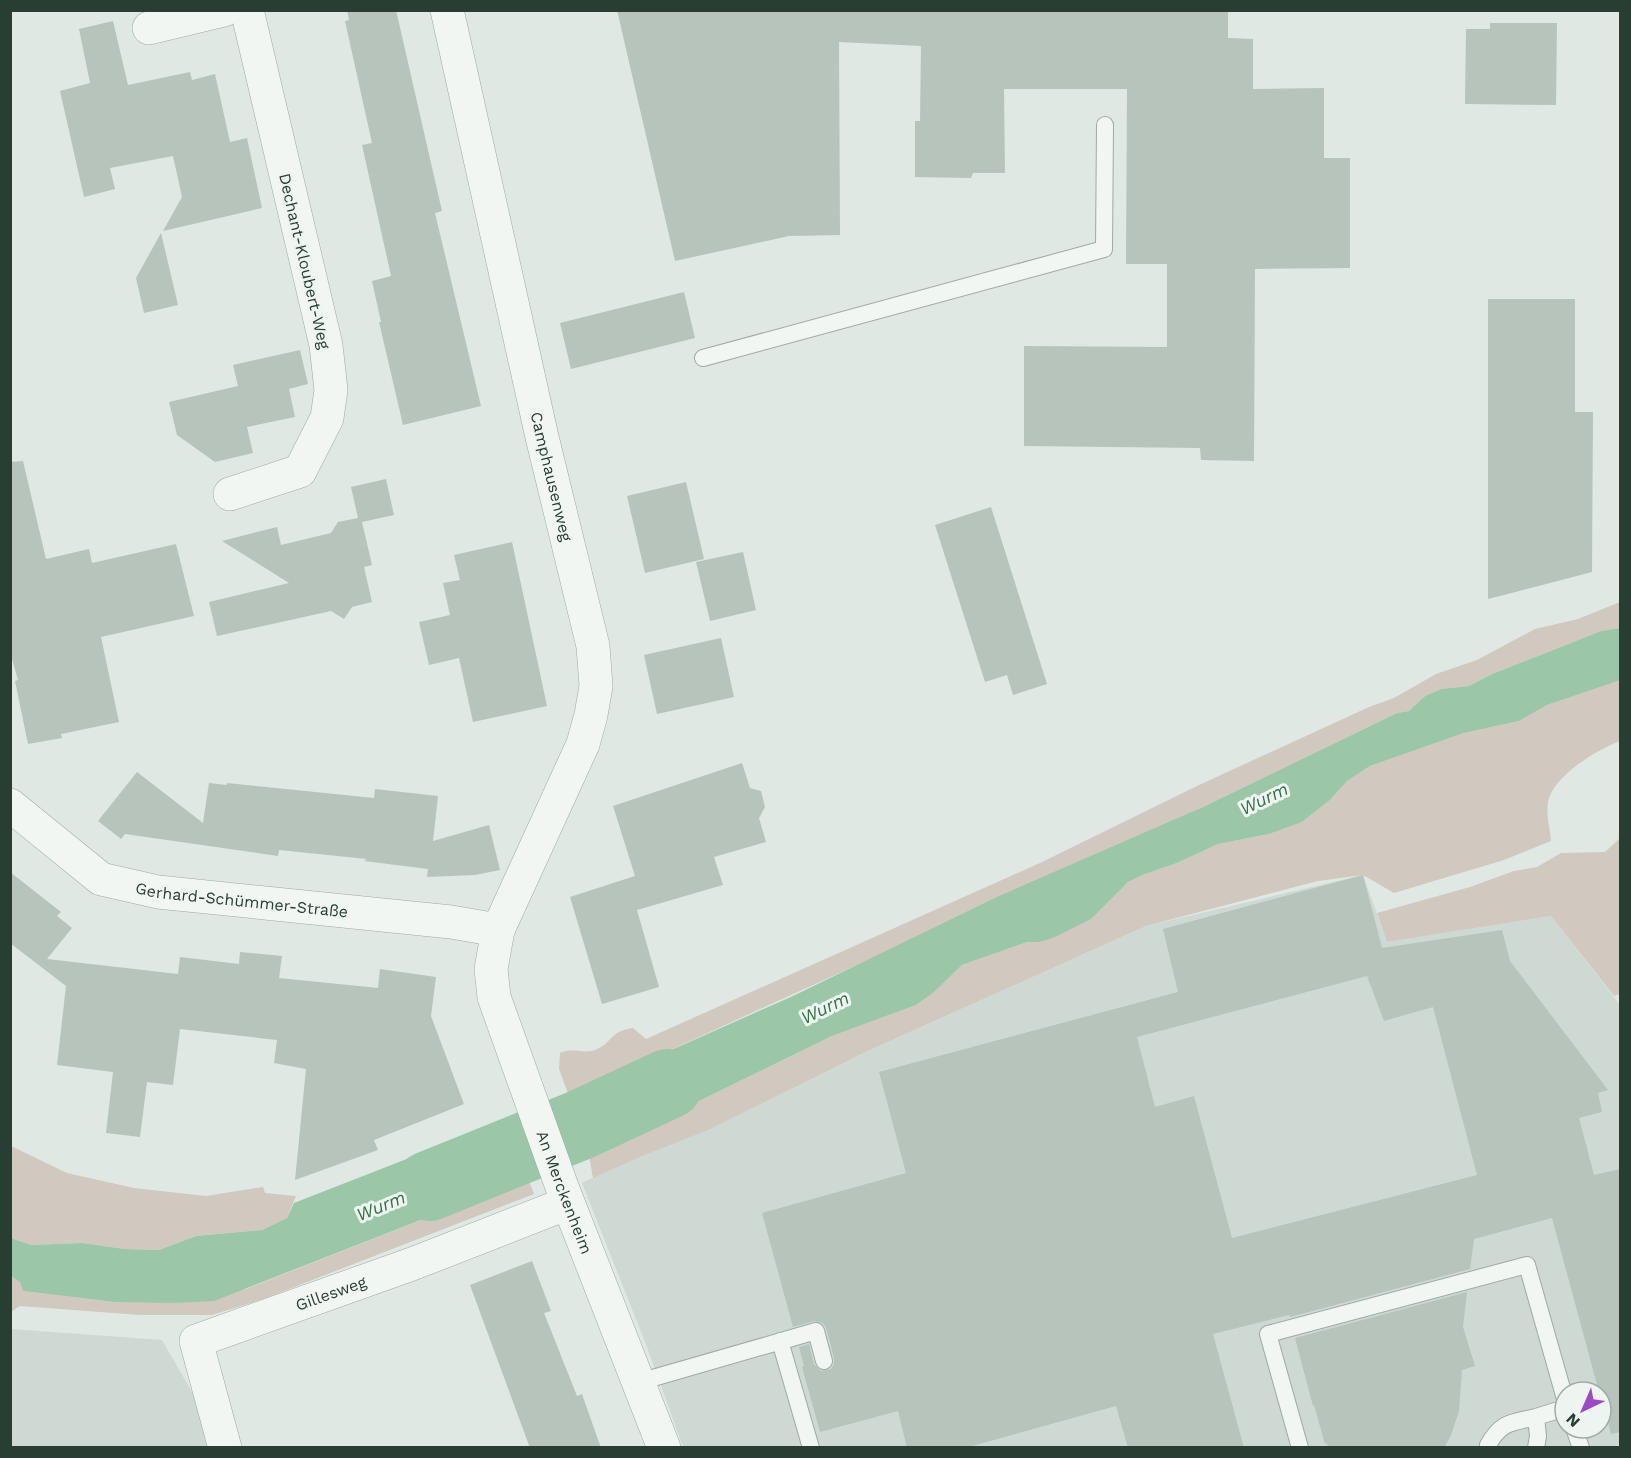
<svg xmlns="http://www.w3.org/2000/svg" width="1631" height="1458" viewBox="0 0 1631 1458" font-family="'Work Sans',sans-serif">
  <style>
    .built { fill: #cdd9d2; fill-rule: evenodd }
    .green { fill: #d1c9c0 }
    .water { fill: #9bc6a8 }
    .lines { fill: none; stroke-linecap: round; stroke-linejoin: round }
    .river { stroke: #9bc6a8; stroke-width: 70 }
    .building { fill: #b6c4bc; fill-rule: evenodd }
    .service-casing { stroke: #9daba3; stroke-width: 18 }
    .minor-casing { stroke: #9daba3; stroke-width: 34 }
    .service { stroke: #f1f6f3; stroke-width: 16 }
    .minor { stroke: #f1f6f3; stroke-width: 33 }
    .labels { text-anchor: middle; stroke-width: 6; stroke-linejoin: round; paint-order: stroke }
    .street-label { font-size: 16px; fill: #293e32; stroke: #eef5f1 }
    .water-label { font-size: 18px; font-style: italic; fill: #357049; stroke: #eef5f1 }
  </style>
  <rect width="100%" height="100%" fill="#dfe8e2"/>
  <path class="built" d="M 1363,875 L 1387,942 L 1551,916 L 1620,1005 L 1620,1447 L 683,1447 L 647,1347 L 582,1183 L 861,1054 L 1146,926 ZM 1565,1392 L 1601,1392 L 1601,1428 L 1565,1428 Z
    M 11,1329 L 162,1340 L 196,1399 L 208,1448 L 11,1448 Z"/>
  <path class="green" d="M 1620,602 L 1620,628 L 1601,631 L 1492,674 L 1469,686 L 1441,689 L 1425,696 L 1409,711 L 1397,713 L 1203,807 L 642,1063 L 570,1099 L 559,1069 L 560,1053 C 574,1047 585,1055 597,1049 C 613,1042 610,1031 633,1028 L 646,1039 L 1040,863 L 1199,785 L 1369,707 L 1394,698 L 1436,674 L 1477,660 L 1535,629 L 1578,619 Z
    M 1615,680 L 1620,680 L 1620,741 C 1597,750 1552,776 1548,803 C 1546,814 1550,829 1551,841 L 1504,860 L 1394,893 L 1363,875 L 1318,881 L 1146,926 L 861,1054 L 708,1130 L 642,1156 L 593,1178 L 588,1150 L 693,1104 L 832,1036 L 916,1005 L 933,993 L 962,965 L 1027,942 L 1040,942 L 1111,896 L 1128,882 L 1145,874 L 1177,863 L 1218,844 L 1269,834 L 1302,822 L 1330,800 L 1347,781 L 1370,766 L 1464,733 L 1519,721 L 1547,705 Z
    M 1620,838 L 1620,994 L 1614,996 L 1551,916 L 1387,942 L 1377,913 L 1470,887 L 1514,871 L 1537,867 L 1561,853 L 1605,852 Z
    M 11,1146 L 67,1173 L 134,1188 L 206,1196 L 263,1187 L 265,1193 L 296,1196 L 287,1218 L 262,1230 L 196,1236 L 159,1250 L 125,1249 L 82,1243 L 31,1245 L 11,1238 Z
    M 528,1178 L 534,1194 L 266,1298 L 212,1315 L 140,1315 L 20,1306 L 11,1312 L 10,1276 L 20,1281 L 23,1291 L 114,1302 L 246,1289 Z"/>
  <path class="water" d="M 1620,628 L 1620,680 L 1547,705 L 1519,721 L 1464,733 L 1370,766 L 1347,781 L 1330,800 L 1302,822 L 1269,834 L 1218,844 L 1177,863 L 1145,874 L 1128,882 L 1091,919 L 1055,937 L 1040,942 L 1027,942 L 962,965 L 933,993 L 916,1005 L 832,1036 L 693,1104 L 588,1150 L 570,1099 L 642,1063 L 793,996 L 999,896 L 1203,807 L 1397,713 L 1409,711 L 1425,696 L 1441,689 L 1469,686 L 1492,674 L 1601,631 Z
    M 509,1119 L 528,1178 L 214,1301 L 172,1303 L 114,1302 L 23,1291 L 20,1282 L 11,1276 L 11,1238 L 31,1245 L 82,1243 L 125,1249 L 159,1250 L 196,1236 L 262,1230 L 287,1218 L 294,1203 Z"/>
  <g class="lines">
    <path class="river" d="M 429,1186 L 580,1125 L 668,1084"/>
  </g>
  <path class="building" d="M 347,10 L 396,10 L 442,211 L 435,213 L 481,406 L 403,425 L 379,322 L 381,322 L 372,281 L 391,276 L 362,145 L 372,143 L 345,21 L 349,20 Z
    M 617,10 L 1228,10 L 1228,38 L 1253,39 L 1253,89 L 1324,88 L 1324,158 L 1350,158 L 1350,268 L 1255,269 L 1254,461 L 1201,460 L 1200,448 L 1024,446 L 1024,346 L 1167,347 L 1167,264 L 1126,264 L 1127,89 L 1004,89 L 1005,173 L 973,173 L 971,178 L 915,177 L 915,121 L 920,121 L 921,46 L 839,42 L 840,235 L 789,236 L 675,261 Z
    M 113,21 L 128,85 L 190,72 L 192,80 L 215,74 L 230,142 L 247,138 L 262,208 L 163,231 L 182,197 L 173,156 L 110,168 L 115,189 L 84,197 L 60,91 L 90,83 L 79,29 Z
    M 1490,23 L 1557,23 L 1556,105 L 1465,104 L 1466,29 L 1490,29 Z
    M 161,233 L 178,305 L 144,313 L 136,278 Z
    M 684,292 L 695,338 L 571,369 L 560,323 Z
    M 1488,299 L 1575,299 L 1575,412 L 1593,412 L 1592,572 L 1488,599 Z
    M 300,350 L 308,384 L 289,389 L 295,417 L 247,427 L 253,453 L 215,462 L 177,435 L 169,402 L 238,386 L 233,365 Z
    M 23,461 L 46,559 L 89,549 L 92,563 L 176,544 L 194,616 L 101,637 L 119,722 L 61,734 L 62,738 L 28,744 L 15,681 L 18,680 L 10,652 L 10,462 Z
    M 386,479 L 394,515 L 362,522 L 372,565 L 364,567 L 372,602 L 352,607 L 344,619 L 331,611 L 217,636 L 209,602 L 289,583 L 222,541 L 277,527 L 281,545 L 331,533 L 338,522 L 358,518 L 351,487 Z
    M 686,482 L 704,559 L 645,573 L 627,496 Z
    M 991,507 L 1047,684 L 1013,695 L 1007,675 L 985,682 L 935,525 Z
    M 512,542 L 547,706 L 473,722 L 459,658 L 429,665 L 419,622 L 450,615 L 443,583 L 460,580 L 454,555 Z
    M 743,552 L 756,610 L 710,621 L 696,562 Z
    M 721,638 L 734,697 L 657,714 L 644,655 Z
    M 742,763 L 750,788 L 761,791 L 765,807 L 759,818 L 766,842 L 714,857 L 723,885 L 637,910 L 659,987 L 602,1004 L 570,897 L 635,876 L 613,806 Z
    M 137,772 L 203,823 L 209,783 L 227,785 L 227,783 L 374,798 L 375,789 L 438,796 L 433,841 L 489,825 L 500,870 L 475,875 L 427,877 L 428,869 L 364,861 L 367,859 L 279,850 L 278,856 L 125,834 L 121,839 L 98,821 Z
    M 10,872 L 61,912 L 57,916 L 72,928 L 47,959 L 178,974 L 180,957 L 239,964 L 240,952 L 282,956 L 279,978 L 378,988 L 380,969 L 436,977 L 431,1016 L 464,1104 L 374,1140 L 378,1150 L 295,1180 L 306,1069 L 274,1063 L 277,1040 L 180,1029 L 173,1085 L 147,1082 L 140,1137 L 106,1133 L 113,1072 L 57,1065 L 66,986 L 10,943 Z
    M 1363,875 L 1382,948 L 1502,930 L 1510,961 L 1608,1090 L 1598,1093 L 1602,1112 L 1579,1118 L 1594,1175 L 1620,1169 L 1620,1432 L 1611,1434 L 1601,1392 L 1599,1392 L 1552,1218 L 1474,1239 L 1470,1269 L 1290,1317 L 1289,1315 L 1213,1334 L 1244,1448 L 1128,1448 L 1116,1406 L 965,1448 L 907,1448 L 898,1411 L 820,1432 L 802,1367 L 804,1366 L 799,1347 L 809,1344 L 814,1364 L 821,1371 L 831,1369 L 834,1364 L 834,1358 L 826,1328 L 823,1323 L 814,1321 L 793,1327 L 762,1213 L 906,1173 L 879,1072 L 1178,992 L 1163,929 ZM 1367,976 L 1384,1021 L 1433,1007 L 1477,1175 L 1232,1238 L 1194,1096 L 1155,1107 L 1137,1037 Z
    M 532,1261 L 551,1311 L 544,1313 L 577,1396 L 582,1394 L 601,1448 L 530,1448 L 470,1285 Z
    M 1467,1292 L 1463,1327 L 1475,1366 L 1462,1370 L 1459,1411 L 1451,1435 L 1444,1448 L 1328,1448 L 1327,1443 L 1325,1444 L 1314,1405 L 1313,1406 L 1295,1338 Z"/>
  <g class="lines">
    <g class="service-casing">
      <path id="service" d="M 703,358 L 1104,249 L 1105,125
        M 780,1341 L 811,1448
        M 639,1382 L 816,1331 L 824,1361
        M 1574,1428 L 1581,1448
        M 1488,1445 C 1502,1421 1511,1423 1536,1417
        M 1300,1448 L 1268,1334 L 1527,1265 L 1565,1399
        M 1536,1448 L 1538,1436 L 1536,1417 L 1565,1408"/>
    </g>
    <g class="minor-casing">
      <g id="minor">
        <path id="s1" d="M 447,10 L 542,437 L 593,646 L 596,686 L 591,715 L 583,744 L 498,930 L 491,969 L 494,997 L 562,1187 L 664,1448"/>
        <path d="M 149,28 L 224,10"/>
        <path d="M 230,494 L 300,471 L 327,418 L 331,390 L 326,345 L 247,10"/>
        <path id="s2" d="M 10,805 L 101,879 L 158,892 L 451,922 L 498,930"/>
        <path id="s3" d="M 225,1448 L 196,1341 L 412,1264 L 568,1203"/>
      </g>
    </g>
    <use href="#service" class="service"/>
    <use href="#minor" class="minor"/>
  </g>
  <g class="labels">
    <g class="street-label">
      <text transform="translate(305 261) rotate(77)" y="6">Dechant-Kloubert-Weg</text>
      <text dy="6" stroke="none"><textPath href="#s1" startOffset="478">Camphausenweg</textPath></text>
      <text dy="6" stroke="none"><textPath href="#s2" startOffset="260">Gerhard-Schümmer-Straße</textPath></text>
      <text dy="6" stroke="none"><textPath href="#s1" startOffset="1232">An Merckenheim</textPath></text>
      <text dy="6" stroke="none"><textPath href="#s3" startOffset="254">Gillesweg</textPath></text>
    </g>
    <g class="water-label">
      <text transform="translate(1264 799) rotate(-26)" y="6">Wurm</text>
      <text transform="translate(825 1008) rotate(-26)" y="6">Wurm</text>
      <text transform="translate(381 1206) rotate(-22)" y="6">Wurm</text>
    </g>
  </g>
  <rect width="1631" height="1458" fill="none" stroke="#293e32" stroke-width="24"/>
  <g transform="translate(1583 1410) rotate(224)"><circle r="28" fill="#eef5f1" stroke="#9faca5" stroke-width="1.5"/>
  <path d="M0-4.5L10 22L0 15L-10 22Z" fill="#9a49c7"/>
  <text y="-9" font-size="16" font-weight="bold" text-anchor="middle" fill="#293e32">N</text>
  </g>
</svg>
